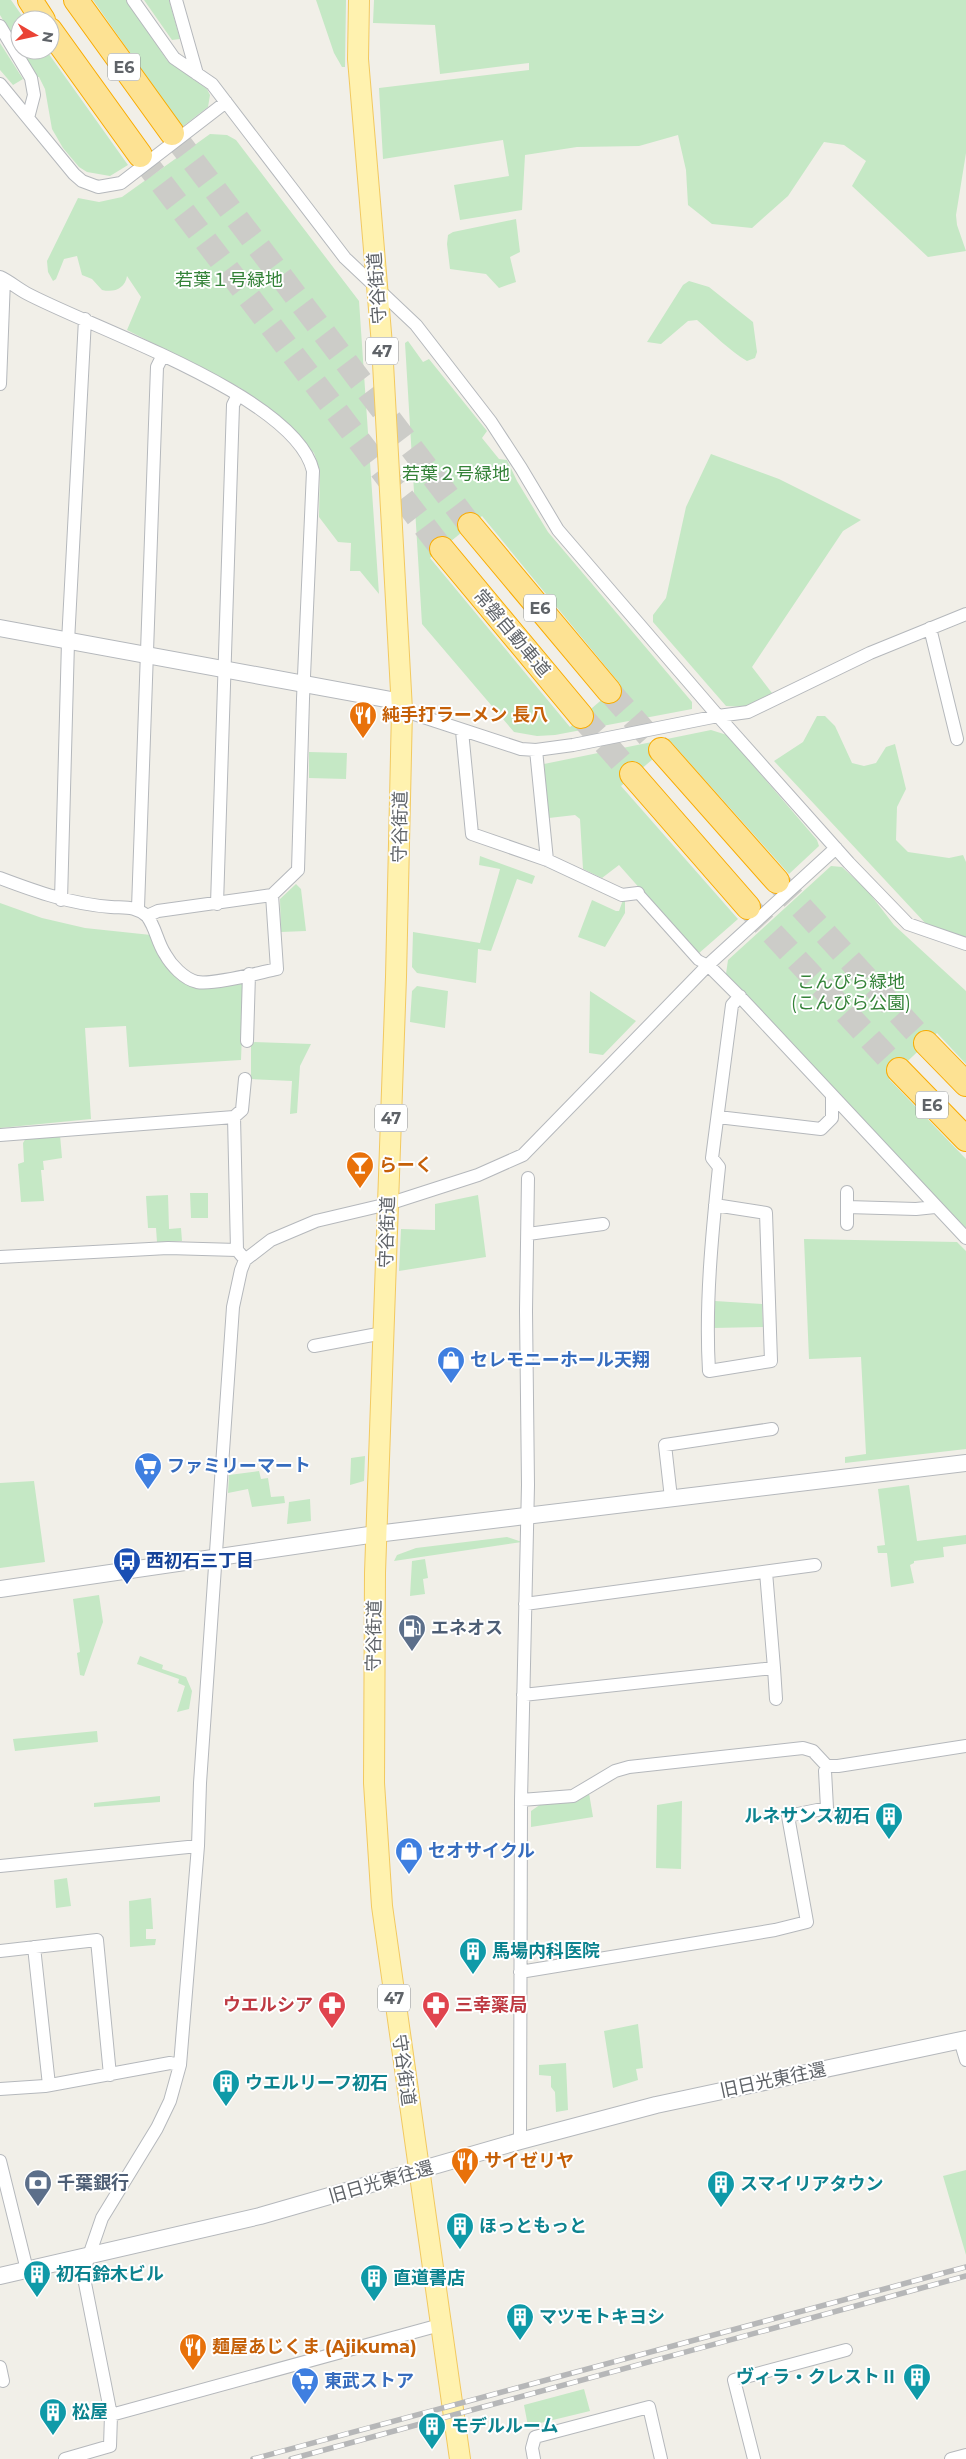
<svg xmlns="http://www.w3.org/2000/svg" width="966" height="2459" viewBox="0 0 966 2459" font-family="Montserrat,'Noto Sans JP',sans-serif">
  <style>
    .green { fill: #c5e8c5; fill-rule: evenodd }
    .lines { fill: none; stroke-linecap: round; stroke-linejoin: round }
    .motorway-tunnel { stroke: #ccccc8; stroke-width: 24; stroke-dasharray: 24 12; stroke-linecap: butt }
    .pedestrian-casing { stroke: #b5b8bc; stroke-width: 12 }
    .minor-casing { stroke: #b5b8bc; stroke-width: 14 }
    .tertiary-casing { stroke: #b5b8bc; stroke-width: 18 }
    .primary-casing { stroke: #f2c960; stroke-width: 22 }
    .motorway-casing { stroke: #f9ab00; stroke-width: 26 }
    .pedestrian { stroke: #fff; stroke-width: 10 }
    .minor { stroke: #fff; stroke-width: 12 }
    .tertiary { stroke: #fff; stroke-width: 16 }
    .primary { stroke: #fff2af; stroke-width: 20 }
    .motorway { stroke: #fde293; stroke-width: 24 }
    .rail-casing { stroke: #b6b7b8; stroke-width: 5.5 }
    .rail { stroke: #fff; stroke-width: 4; stroke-dasharray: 11; stroke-linecap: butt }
    .labels { text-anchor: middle; stroke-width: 4; stroke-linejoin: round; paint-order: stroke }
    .shield { fill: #fff; stroke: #8f9295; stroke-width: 1 }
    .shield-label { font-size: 16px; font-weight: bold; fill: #5f6368 }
    .park-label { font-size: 18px; fill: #348238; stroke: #fff }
    .street-label { font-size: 18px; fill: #5f6368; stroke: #fff }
    .food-label { font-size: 18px; font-weight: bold; fill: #c56008; stroke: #fff; text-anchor: start }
    .shop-label { font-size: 18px; font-weight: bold; fill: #366cbe; stroke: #fff; text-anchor: start }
    .transit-label { font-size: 18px; font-weight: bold; fill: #164399; stroke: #fff; text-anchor: start }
    .service-label { font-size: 18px; font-weight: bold; fill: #4e5e75; stroke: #fff; text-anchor: start }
    .culture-label { font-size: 18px; font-weight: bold; fill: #0d838f; stroke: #fff; text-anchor: start }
    .health-label { font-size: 18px; font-weight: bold; fill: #be3a42; stroke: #fff; text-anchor: end }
  </style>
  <rect width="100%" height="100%" fill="#f1efe8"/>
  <path class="green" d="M 0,0 L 11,0 L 25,20 L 20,20 L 20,48 L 0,15 Z
    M 93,0 L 126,0 L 167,60 L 207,89 L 210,95 L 208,107 L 182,127 Z
    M 144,0 L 169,0 L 180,39 L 172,40 Z
    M 316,0 L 346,0 L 345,67 L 342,67 L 334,53 Z
    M 374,0 L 966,0 L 966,153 L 956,215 L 957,225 L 966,251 L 928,257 L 852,186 L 866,161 L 844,145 L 824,142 L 788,196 L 752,228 L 712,224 L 688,205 L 686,170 L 678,135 L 639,146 L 577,147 L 525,155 L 522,210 L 460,220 L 454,185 L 509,176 L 503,140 L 383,159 L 379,88 L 529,70 L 529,63 L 440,74 L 435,25 L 373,23 Z
    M 0,43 L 23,79 L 13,85 L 0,70 Z
    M 21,50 L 46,50 L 128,165 L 110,176 L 87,172 L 79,167 L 63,148 L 52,129 L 45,89 L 39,77 L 37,77 Z
    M 210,134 L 227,135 L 236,140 L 359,301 L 379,594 L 360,571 L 350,571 L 351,543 L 338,542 L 319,517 L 320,471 L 314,453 L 273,412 L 239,387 L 127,330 L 141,297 L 127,276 C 125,288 115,293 102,290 L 92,279 L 82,275 L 77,256 L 64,259 L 56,279 L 53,281 L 48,272 L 47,261 L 78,198 L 99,202 L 122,197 Z
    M 516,219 L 520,252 L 510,257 L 516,282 L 499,288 L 486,274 L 450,269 L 447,244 L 448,235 L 453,232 Z
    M 689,281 L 709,287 L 753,322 L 757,352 L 755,358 L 747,361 C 730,351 712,333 697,320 L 688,321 L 661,344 L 647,342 L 683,285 Z
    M 408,341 L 423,362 L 429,359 L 487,431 L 482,438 L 499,459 L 507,460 L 517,481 L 548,532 L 692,702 L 692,709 L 555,735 L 537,736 L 514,732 L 422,624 L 405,343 ZM 482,516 L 620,684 L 570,727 L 430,558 Z
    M 711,454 L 779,479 L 861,520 L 843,531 L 752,667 L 772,693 L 745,707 L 726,706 L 653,622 L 653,615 L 666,598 L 686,507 Z
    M 817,716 L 825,716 L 835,726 L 852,763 L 864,766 L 876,763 L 886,747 L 895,744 L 906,789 L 897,807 L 896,840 L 908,852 L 949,858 L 963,855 L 966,862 L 966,938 L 927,925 L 774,761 L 803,742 Z
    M 711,730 L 727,735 L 817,840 L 819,846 L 789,874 L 672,743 L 621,786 L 738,919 L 698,954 L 619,865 L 602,878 L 583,869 L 580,819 L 575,815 L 549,818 L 544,764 Z
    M 309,752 L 347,753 L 346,779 L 309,778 Z
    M 480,856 L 535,876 L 532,884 L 517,879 L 491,951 L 478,949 L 476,983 L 417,973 L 412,967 L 413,932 L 480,943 L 500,869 L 479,865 Z
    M 831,866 L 842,867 L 867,890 L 894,925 L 966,991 L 966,1064 L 937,1033 L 889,1079 L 966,1159 L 966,1228 L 847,1105 L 726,974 L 728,960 Z
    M 296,884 L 301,889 L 306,931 L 281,932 L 280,899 Z
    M 592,900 L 616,911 L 619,911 L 623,900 L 625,900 L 625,913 L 605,947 L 578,937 Z
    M 0,903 L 42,918 L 85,928 L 151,935 L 181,979 L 244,980 L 241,1060 L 129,1067 L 126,1026 L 85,1028 L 91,1119 L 0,1128 Z
    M 417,986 L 448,991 L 445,1028 L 410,1022 L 412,991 Z
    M 590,991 L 636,1021 L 603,1055 L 589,1053 Z
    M 251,1042 L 311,1044 L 300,1066 L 297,1113 L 290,1114 L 292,1081 L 251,1079 Z
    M 60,1135 L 62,1158 L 43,1161 L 44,1170 L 41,1170 L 44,1201 L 21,1202 L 18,1164 L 24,1162 L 23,1143 L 26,1138 Z
    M 190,1193 L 208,1193 L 208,1218 L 191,1218 Z
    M 168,1195 L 169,1229 L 181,1228 L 182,1241 L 157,1242 L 156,1228 L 148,1228 L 146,1196 Z
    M 478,1195 L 486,1257 L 399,1271 L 401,1229 L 435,1230 L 435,1204 Z
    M 804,1239 L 957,1242 L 966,1251 L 966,1449 L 845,1463 L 845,1457 L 866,1454 L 861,1357 L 809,1359 Z
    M 715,1301 L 762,1304 L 763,1327 L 712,1328 Z
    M 365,1456 L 364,1481 L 350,1485 L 351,1458 Z
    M 259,1471 L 261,1479 L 268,1478 L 271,1497 L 284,1496 L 285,1503 L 252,1507 L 248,1489 L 228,1493 L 229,1475 Z
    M 34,1481 L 45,1562 L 0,1568 L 0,1483 Z
    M 909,1485 L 917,1541 L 966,1535 L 966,1544 L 943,1547 L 944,1557 L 914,1561 L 914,1563 L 910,1565 L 914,1583 L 891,1587 L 887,1553 L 878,1553 L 877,1546 L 885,1545 L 878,1489 Z
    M 310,1499 L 311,1521 L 287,1524 L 289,1502 Z
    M 507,1537 L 522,1542 L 394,1561 L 397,1555 L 416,1548 Z
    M 425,1559 L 428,1578 L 423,1579 L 425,1594 L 410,1596 L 412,1561 Z
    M 99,1595 L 103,1622 L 84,1676 L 80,1675 L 77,1653 L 80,1652 L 73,1599 Z
    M 140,1656 L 163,1665 L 162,1669 L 186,1677 L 192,1691 L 189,1709 L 177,1712 L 185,1686 L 178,1683 L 179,1679 L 137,1664 Z
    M 97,1731 L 98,1742 L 15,1751 L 13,1739 Z
    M 589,1793 L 593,1817 L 531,1827 L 531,1811 L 541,1804 Z
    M 160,1796 L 160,1802 L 94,1807 L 94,1803 Z
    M 682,1801 L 681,1869 L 656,1868 L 657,1805 Z
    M 67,1878 L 71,1906 L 56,1908 L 54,1880 Z
    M 151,1898 L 153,1929 L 146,1929 L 146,1939 L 156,1939 L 155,1945 L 130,1947 L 129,1901 Z
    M 638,2024 L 643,2068 L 636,2069 L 638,2080 L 613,2088 L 604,2031 Z
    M 566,2063 L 568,2110 L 556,2112 L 555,2092 L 551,2087 L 551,2076 L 539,2075 L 539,2065 Z
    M 966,2170 L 966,2255 L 943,2176 Z
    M 584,2389 L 590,2411 L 528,2426 L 524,2405 Z"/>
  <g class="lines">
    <path class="motorway-tunnel" d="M 172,133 L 470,525
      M 140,155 L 442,549
      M 609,691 L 661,750
      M 581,716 L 632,774
      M 777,881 L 926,1043
      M 748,907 L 899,1070"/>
    <g class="pedestrian-casing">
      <path id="pedestrian" d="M 638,893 L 698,960 L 708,965"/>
    </g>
    <g class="minor-casing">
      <path id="minor" d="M 133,0 L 174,58 L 212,84 L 345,258 L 416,325 L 491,422 L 521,468 L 558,530 L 718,716 L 849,863 L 908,924 L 966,944
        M 176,0 L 197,74
        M 0,26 L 31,78 L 34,95 L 28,118
        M 0,84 L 74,174 L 82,181 L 98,187 L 121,183 L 226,102
        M 0,277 C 9,281 17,288 26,293 C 91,328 296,396 313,471 L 303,699 L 298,870 L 272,895 L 158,911 L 147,916 C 135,906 126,908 111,907 C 71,904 37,892 0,878
        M 0,384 L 4,279
        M 930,628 L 957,739
        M 402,710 L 521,749 L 536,750 L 573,745 L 718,716 L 748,712 L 870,653 L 966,614
        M 462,731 L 472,834 L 547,860 L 622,895 L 638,893
        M 536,750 L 547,860
        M 61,900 L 68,642 L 85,319
        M 217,904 L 233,405 L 238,395
        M 138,908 L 157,367 L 163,355
        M 147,916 C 156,928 157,942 165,954 C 171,965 184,979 197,982 C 214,985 258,973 277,969 L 272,895
        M 708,965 L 744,1001 L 966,1238
        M 247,1041 L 249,974
        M 234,1117 L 237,1250 L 242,1256
        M 718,1117 L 821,1129 L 832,1118 L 832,1097
        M 0,1135 L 234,1117 L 242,1110 L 245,1079
        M 715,1205 L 766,1213 L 771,1361 L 709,1371 C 705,1304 712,1234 719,1167 L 712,1158 L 732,1005 L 740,996
        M 847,1207 L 916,1209 L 935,1207
        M 847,1224 L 847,1192
        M 528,1234 L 603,1224
        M 0,1257 L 168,1248 L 237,1250
        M 314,1346 L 383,1333
        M 671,1498 L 665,1445 L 772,1429
        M 525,1604 L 815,1565
        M 774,1668 L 776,1699
        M 523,1695 L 774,1668 L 766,1572
        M 827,1766 L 838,1766 L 966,1746
        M 0,1866 L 198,1846
        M 34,1947 L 49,2085
        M 0,1951 L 97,1940 L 110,2075
        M 520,1972 L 775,1930 L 807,1922 L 788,1816 L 827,1808 L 825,1771 L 827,1766 L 813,1751 L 803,1748 L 629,1767 L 615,1771 L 573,1796 L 521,1800
        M 960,2040 L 966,2060
        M 0,2089 L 45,2086 L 170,2063 L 180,2065
        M 520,2141 L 521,1800 L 528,1485 L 526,1311 L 528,1178
        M 0,2161 L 27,2270
        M 0,2367 L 3,2381
        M 111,2415 L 440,2325
        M 65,2459 L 110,2446 L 111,2415 L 83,2273 L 102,2218 L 157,2128 L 170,2101 L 180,2065 L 198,1846 L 200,1783 L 233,1307 L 241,1270 L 245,1260 L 271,1240 L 316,1221 L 388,1204 L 478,1175 L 523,1155 L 708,965 L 836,848
        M 534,2459 L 532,2448 L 535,2437 L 649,2407 L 661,2459
        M 754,2459 L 734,2380 L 846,2350
        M 951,2459 L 966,2455"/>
    </g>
    <g class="tertiary-casing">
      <path id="tertiary" d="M 0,628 L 402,702
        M 0,1589 L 376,1534 L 966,1463
        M 0,2276 L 260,2216 L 520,2141 L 656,2105 L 966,2039"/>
    </g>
    <g class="primary-casing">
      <path id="primary" d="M 359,0 L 358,59 L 382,345 L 402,710 L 396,977 L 375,1573 L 374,1783 L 382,1906 L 460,2459"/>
    </g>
    <g class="motorway-casing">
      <path id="motorway" d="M 30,0 L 43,20
        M 76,0 L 172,133
        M 50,30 L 140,155
        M 470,525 L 609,691
        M 442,549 L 581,716
        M 661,750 L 777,881
        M 632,774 L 748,907
        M 926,1043 L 966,1084
        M 899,1070 L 966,1139"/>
    </g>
    <use href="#pedestrian" class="pedestrian"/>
    <use href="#minor" class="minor"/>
    <use href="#tertiary" class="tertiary"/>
    <use href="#primary" class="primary"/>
    <use href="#motorway" class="motorway"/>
    <g class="rail-casing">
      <path id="rail" d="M 253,2459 L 966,2267
        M 291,2459 L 966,2276"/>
    </g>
    <use href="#rail" class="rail"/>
  </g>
  <defs>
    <g id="restaurant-pin" transform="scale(1.4375)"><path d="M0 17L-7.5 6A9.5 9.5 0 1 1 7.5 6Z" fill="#e8710a" stroke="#fff"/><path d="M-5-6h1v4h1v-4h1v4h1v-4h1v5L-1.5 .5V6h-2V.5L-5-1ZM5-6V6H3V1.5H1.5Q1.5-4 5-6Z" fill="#fff"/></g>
    <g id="bar-pin" transform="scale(1.4375)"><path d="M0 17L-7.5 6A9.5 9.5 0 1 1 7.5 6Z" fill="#e8710a" stroke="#fff"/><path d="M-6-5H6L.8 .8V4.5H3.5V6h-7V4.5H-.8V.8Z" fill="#fff"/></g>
    <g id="shop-pin" transform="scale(1.4375)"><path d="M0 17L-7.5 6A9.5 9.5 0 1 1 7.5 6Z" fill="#3f7fe0" stroke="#fff"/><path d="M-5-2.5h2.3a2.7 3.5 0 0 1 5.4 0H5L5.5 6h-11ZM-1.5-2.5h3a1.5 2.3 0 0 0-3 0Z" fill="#fff"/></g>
    <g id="supermarket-pin" transform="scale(1.4375)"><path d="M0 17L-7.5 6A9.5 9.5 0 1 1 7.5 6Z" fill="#3f7fe0" stroke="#fff"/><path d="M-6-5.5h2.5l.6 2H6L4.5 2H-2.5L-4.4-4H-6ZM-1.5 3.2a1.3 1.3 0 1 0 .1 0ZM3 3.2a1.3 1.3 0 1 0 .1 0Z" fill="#fff"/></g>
    <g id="bus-pin" transform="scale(1.4375)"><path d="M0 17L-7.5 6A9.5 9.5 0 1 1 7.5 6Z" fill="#1a4fb4" stroke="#fff"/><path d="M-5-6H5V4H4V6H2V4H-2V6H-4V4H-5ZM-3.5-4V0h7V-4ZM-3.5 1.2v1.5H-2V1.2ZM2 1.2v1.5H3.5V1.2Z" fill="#fff"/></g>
    <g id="fuel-pin" transform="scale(1.4375)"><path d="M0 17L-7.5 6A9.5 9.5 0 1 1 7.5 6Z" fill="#5c6f8a" stroke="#fff"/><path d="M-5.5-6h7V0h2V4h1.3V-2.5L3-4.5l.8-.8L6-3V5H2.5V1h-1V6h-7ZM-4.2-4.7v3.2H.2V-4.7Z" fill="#fff"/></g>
    <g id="building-pin" transform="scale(1.4375)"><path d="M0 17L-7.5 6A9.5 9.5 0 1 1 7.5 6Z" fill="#0f9aa8" stroke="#fff"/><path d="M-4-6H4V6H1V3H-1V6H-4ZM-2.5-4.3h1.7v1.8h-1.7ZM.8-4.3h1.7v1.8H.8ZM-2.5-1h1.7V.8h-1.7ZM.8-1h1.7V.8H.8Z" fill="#fff"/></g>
    <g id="pharmacy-pin" transform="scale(1.4375)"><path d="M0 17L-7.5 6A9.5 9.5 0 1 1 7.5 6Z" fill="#e0444e" stroke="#fff"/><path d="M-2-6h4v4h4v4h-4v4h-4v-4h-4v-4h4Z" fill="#fff"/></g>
    <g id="bank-pin" transform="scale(1.4375)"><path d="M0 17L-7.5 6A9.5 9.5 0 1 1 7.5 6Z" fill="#5c6f8a" stroke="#fff"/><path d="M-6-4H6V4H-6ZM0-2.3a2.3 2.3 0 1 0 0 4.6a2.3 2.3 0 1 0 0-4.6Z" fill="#fff"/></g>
  </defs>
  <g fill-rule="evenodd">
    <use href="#restaurant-pin" x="363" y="715"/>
    <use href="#bar-pin" x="360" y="1165"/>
    <use href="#shop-pin" x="451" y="1360"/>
    <use href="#supermarket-pin" x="148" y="1466"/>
    <use href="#bus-pin" x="127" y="1561"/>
    <use href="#fuel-pin" x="412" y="1628"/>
    <use href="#building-pin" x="889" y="1816"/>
    <use href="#shop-pin" x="409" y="1851"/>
    <use href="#building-pin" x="473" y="1951"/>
    <use href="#pharmacy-pin" x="332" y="2005"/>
    <use href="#pharmacy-pin" x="436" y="2005"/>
    <use href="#building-pin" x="226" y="2083"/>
    <use href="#restaurant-pin" x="465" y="2161"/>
    <use href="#bank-pin" x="38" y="2183"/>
    <use href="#building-pin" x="721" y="2184"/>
    <use href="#building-pin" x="460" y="2226"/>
    <use href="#building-pin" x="37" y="2274"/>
    <use href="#building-pin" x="374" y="2278"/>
    <use href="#building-pin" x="520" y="2317"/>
    <use href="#restaurant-pin" x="193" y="2347"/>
    <use href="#building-pin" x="917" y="2377"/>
    <use href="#supermarket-pin" x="305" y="2381"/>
    <use href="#building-pin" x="53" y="2412"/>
    <use href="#building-pin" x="432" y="2426"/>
  </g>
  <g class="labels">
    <g class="shield">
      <rect x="108" y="53.5" width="32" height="27" rx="4"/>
      <rect x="366" y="337.5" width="32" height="27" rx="4"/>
      <rect x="524" y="594.5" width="32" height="27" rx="4"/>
      <rect x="916" y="1091.5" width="32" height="27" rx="4"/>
      <rect x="375" y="1104.5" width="32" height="27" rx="4"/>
      <rect x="378" y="1984.5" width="32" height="27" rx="4"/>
    </g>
    <g class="shield-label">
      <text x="124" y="73">E6</text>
      <text x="382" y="357">47</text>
      <text x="540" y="614">E6</text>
      <text x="932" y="1111">E6</text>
      <text x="391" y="1124">47</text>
      <text x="394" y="2004">47</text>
    </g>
    <g class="park-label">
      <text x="229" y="286">若葉１号緑地</text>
      <text x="456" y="480">若葉２号緑地</text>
      <text x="851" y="988">こんぴら緑地<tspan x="851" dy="21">(こんぴら公園)</tspan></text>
    </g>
    <g class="street-label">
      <text transform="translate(377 288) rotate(-94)" y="6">守谷街道</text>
      <text transform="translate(512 633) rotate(50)" y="6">常磐自動車道</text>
      <text transform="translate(400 827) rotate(-89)" y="6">守谷街道</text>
      <text transform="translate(387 1232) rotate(-88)" y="6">守谷街道</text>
      <text transform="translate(374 1636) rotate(-89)" y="6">守谷街道</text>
      <text transform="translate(404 2070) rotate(82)" y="6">守谷街道</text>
      <text transform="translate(773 2080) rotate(-12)" y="6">旧日光東往還</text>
      <text transform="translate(381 2182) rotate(-16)" y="6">旧日光東往還</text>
    </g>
    <g class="food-label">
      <text x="382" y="721">純手打ラーメン 長八</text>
      <text x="379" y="1171">らーく</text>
      <text x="484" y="2167">サイゼリヤ</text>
      <text x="212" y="2353">麺屋あじくま (Ajikuma)</text>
    </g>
    <g class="shop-label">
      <text x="470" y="1366">セレモニーホール天翔</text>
      <text x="167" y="1472">ファミリーマート</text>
      <text x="428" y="1857">セオサイクル</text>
      <text x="324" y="2387">東武ストア</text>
    </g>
    <g class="transit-label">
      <text x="146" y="1567">西初石三丁目</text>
    </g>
    <g class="service-label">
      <text x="431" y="1634">エネオス</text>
      <text x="57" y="2189">千葉銀行</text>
    </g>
    <g class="culture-label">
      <text x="870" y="1822" text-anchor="end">ルネサンス初石</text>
      <text x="492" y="1957">馬場内科医院</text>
      <text x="245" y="2089">ウエルリーフ初石</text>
      <text x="740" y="2190">スマイリアタウン</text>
      <text x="479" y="2232">ほっともっと</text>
      <text x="56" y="2280">初石鈴木ビル</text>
      <text x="393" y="2284">直道書店</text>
      <text x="539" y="2323">マツモトキヨシ</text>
      <text x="898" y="2383" text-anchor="end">ヴィラ・クレストⅡ</text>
      <text x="72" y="2418">松屋</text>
      <text x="451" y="2432">モデルルーム</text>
    </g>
    <g class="health-label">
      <text x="313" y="2011">ウエルシア</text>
      <text x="455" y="2011" text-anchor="start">三幸薬局</text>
    </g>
  </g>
  <g transform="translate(35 35) rotate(99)"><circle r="24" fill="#ffffff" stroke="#bfc1c3"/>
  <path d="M0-4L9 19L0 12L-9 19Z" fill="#ea4335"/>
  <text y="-8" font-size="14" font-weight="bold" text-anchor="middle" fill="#5f6368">N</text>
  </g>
</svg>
